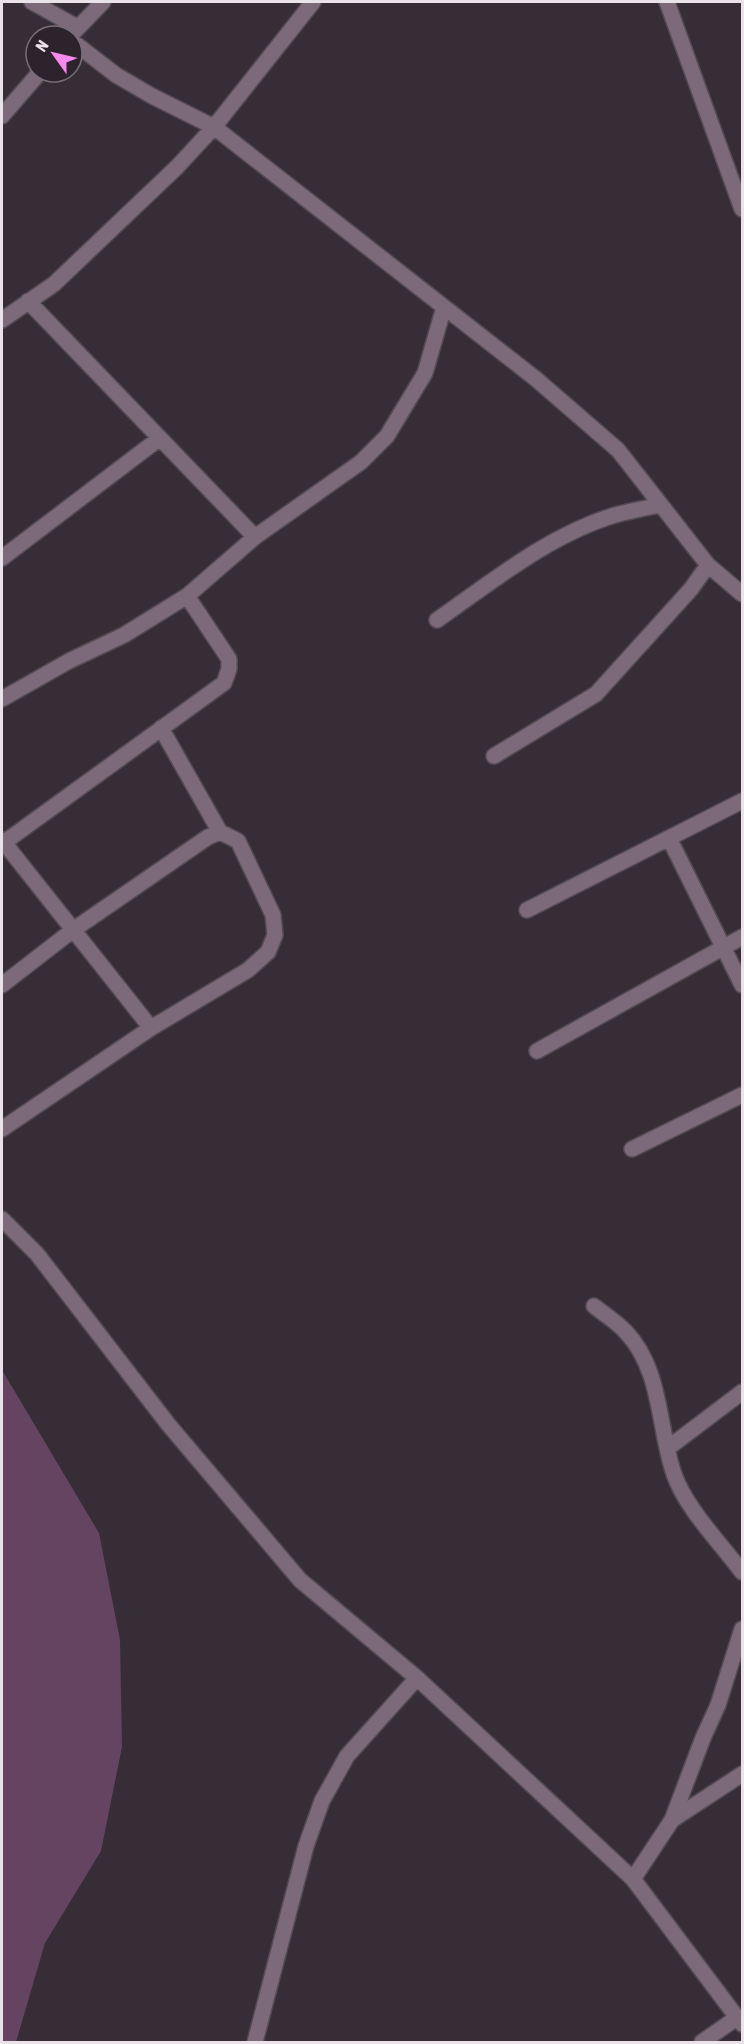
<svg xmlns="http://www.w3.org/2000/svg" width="744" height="2044" viewBox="0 0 744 2044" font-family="'Asap Condensed',sans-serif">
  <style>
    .green { fill: #654462 }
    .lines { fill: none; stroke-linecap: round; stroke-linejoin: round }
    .minor-casing { stroke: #534a52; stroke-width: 18 }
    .minor { stroke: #7c697a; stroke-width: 15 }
  </style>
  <rect width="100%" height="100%" fill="#372d36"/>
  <path class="green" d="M 2,1370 L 99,1533 L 120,1640 L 122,1747 L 101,1851 L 45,1943 L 16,2042 L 2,2042 Z"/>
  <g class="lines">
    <g class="minor-casing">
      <path id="minor" d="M 32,2 L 77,27
        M 667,2 L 742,209
        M 72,34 L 103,2
        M 72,41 L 116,75 L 152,96 L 214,127 L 536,379 L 618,450 L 708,565 L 742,594
        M 2,116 L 40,72
        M 28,301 L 255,537
        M 2,320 L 54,284 L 177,167 L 214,127 L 313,2
        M 2,558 L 160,438
        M 437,620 C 493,581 549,535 615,515 C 630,511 645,508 660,505
        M 2,699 L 69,661 L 124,635 L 187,596 L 255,537 L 361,462 L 387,436 L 425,373 L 444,307
        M 161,728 L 220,832
        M 494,756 L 596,694 L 691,589 L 708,565
        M 669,838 L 742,985
        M 2,840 L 151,1028
        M 2,844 L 224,683 L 229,669 L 229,659 L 187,596
        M 527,910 L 742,801
        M 2,985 L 73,930 L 208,837 L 220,832 L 238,841 L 273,915 L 275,935 L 268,952 L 248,970 L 151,1028 L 2,1129
        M 537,1051 L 742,937
        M 632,1149 L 742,1095
        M 2,1219 L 37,1254 L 168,1424 L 300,1580 L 417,1678 L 633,1879 L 742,2024
        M 594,1306 C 604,1314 617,1322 626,1332 C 662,1370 658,1428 674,1474 C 685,1507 721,1544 742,1572
        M 668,1448 L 742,1392
        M 672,1820 L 742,1774
        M 633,1879 L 672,1820 L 703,1738 L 718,1705 L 742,1629
        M 255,2042 L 306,1846 L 322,1801 L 347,1756 L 417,1678
        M 702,2042 L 738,2017"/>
    </g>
    <use href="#minor" class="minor"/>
  </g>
  <rect width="744" height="2044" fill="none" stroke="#e9e2e8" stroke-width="6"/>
  <g transform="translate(54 54) rotate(304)"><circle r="28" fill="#2d232c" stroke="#786f77" stroke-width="1.5"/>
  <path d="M0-4.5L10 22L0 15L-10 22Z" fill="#f689ed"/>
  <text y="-9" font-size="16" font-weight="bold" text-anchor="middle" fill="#e9e2e8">N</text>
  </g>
</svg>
